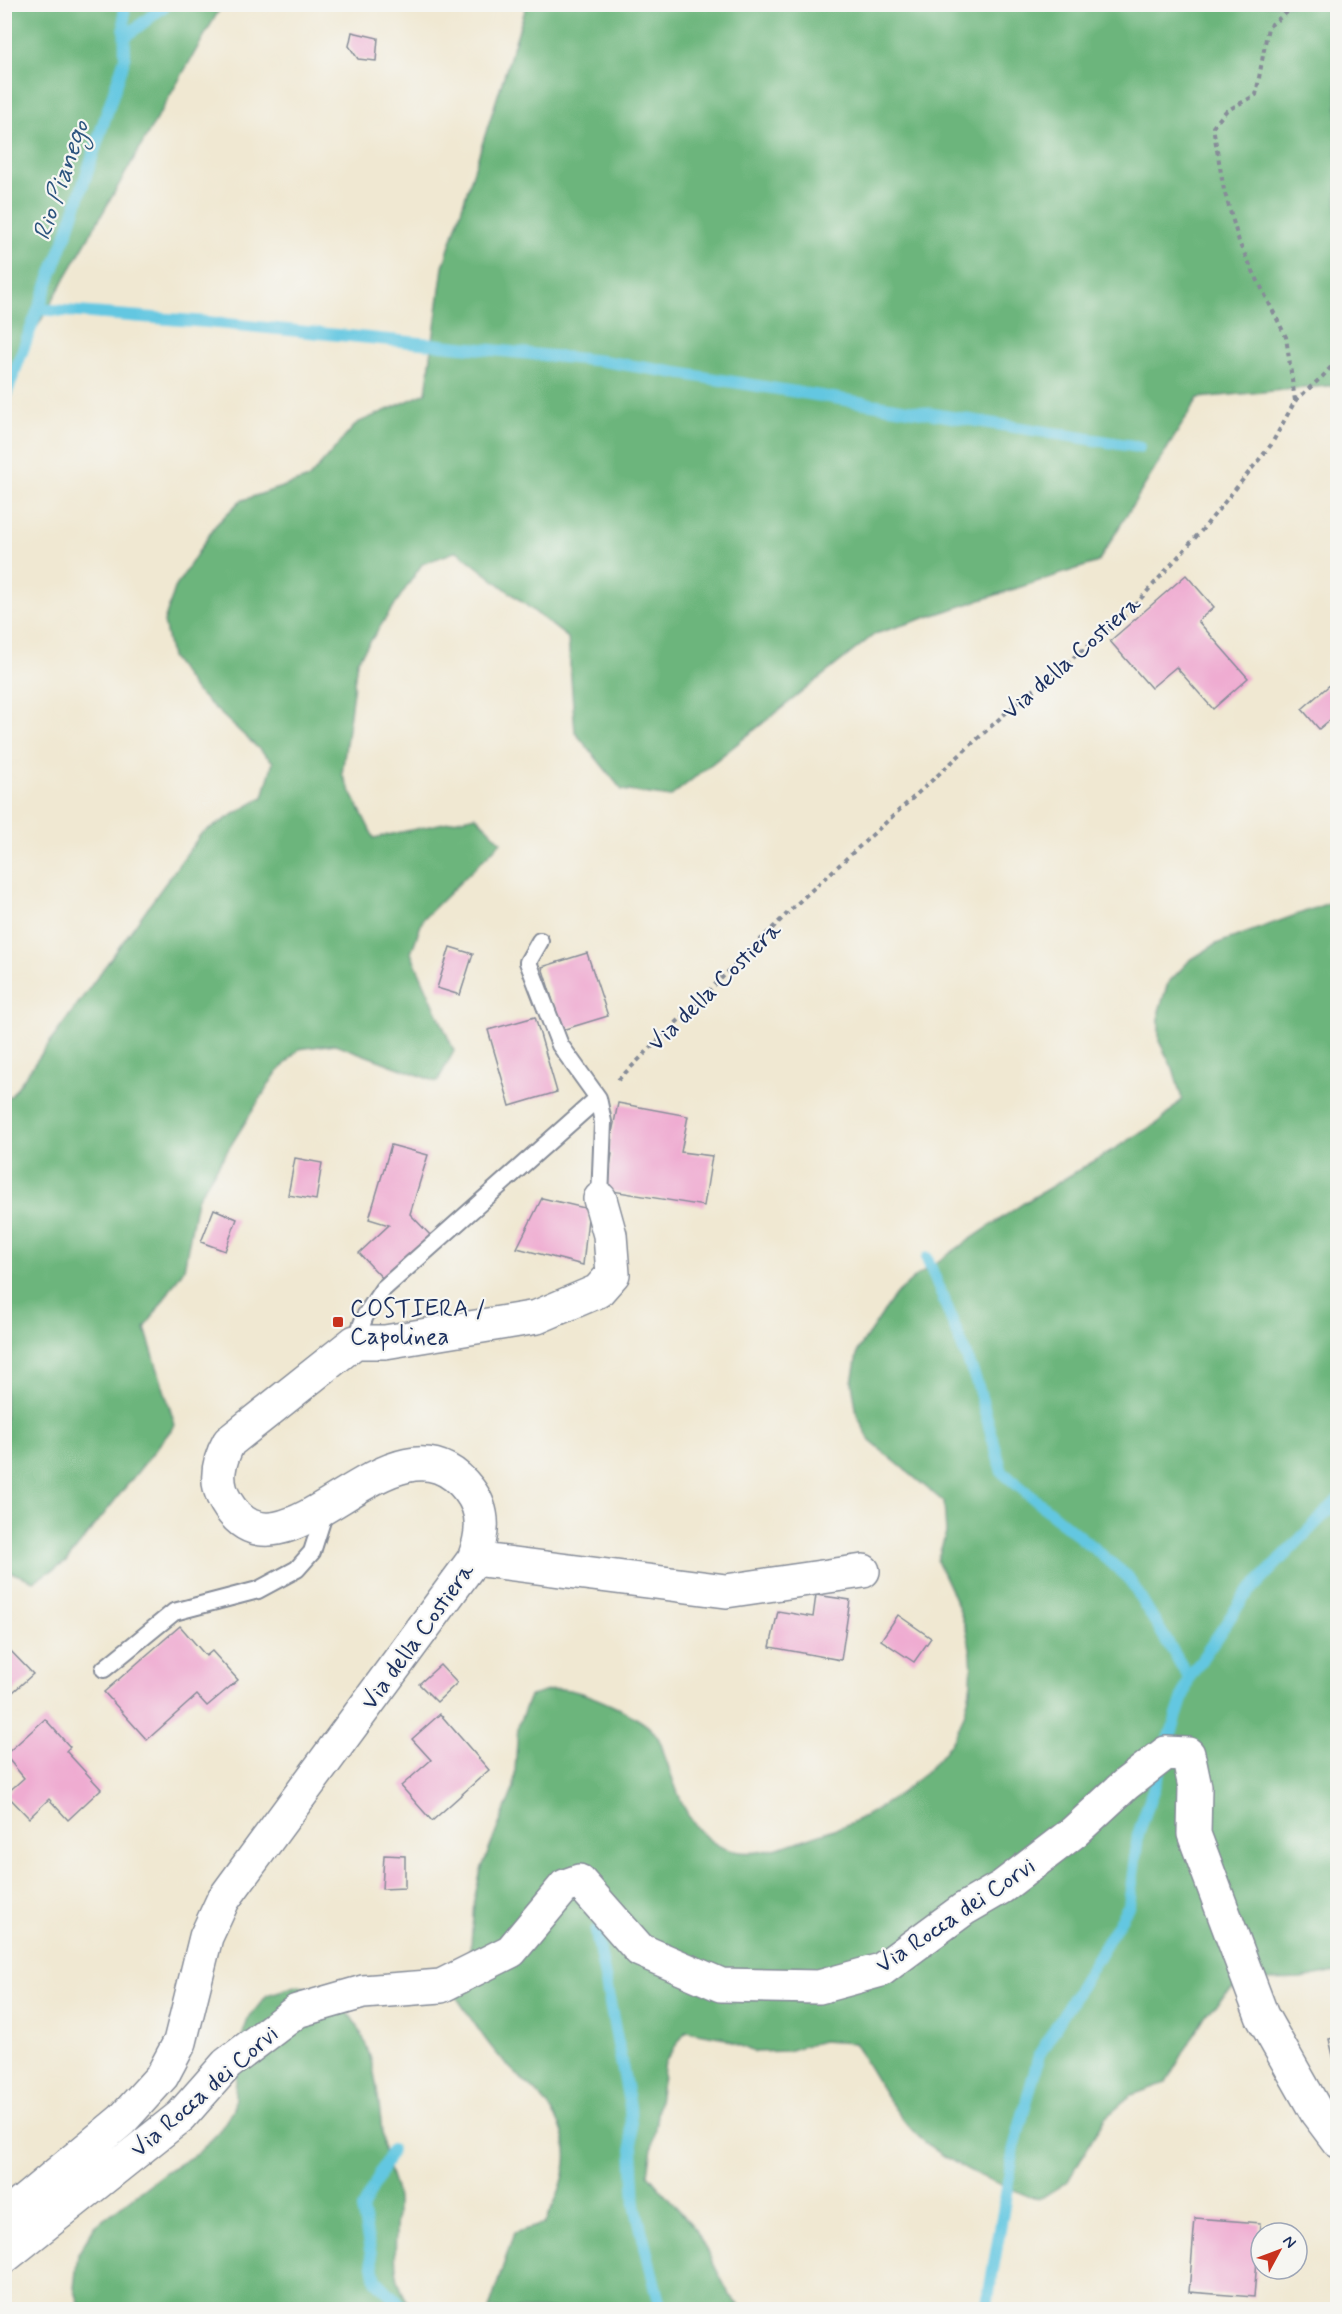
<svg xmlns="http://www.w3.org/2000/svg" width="1342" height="2314" viewBox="0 0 1342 2314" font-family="Mynerve,sans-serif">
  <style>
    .forest { fill: #6cb57c; stroke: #44726d; stroke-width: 1.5 }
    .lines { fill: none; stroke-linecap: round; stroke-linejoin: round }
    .stream { stroke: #63c7e1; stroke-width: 12 }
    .building { fill: #efacd1 }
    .service-casing { stroke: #868c98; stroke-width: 20 }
    .minor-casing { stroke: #868c98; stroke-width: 36 }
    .path { stroke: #868c98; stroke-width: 4; stroke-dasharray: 4.5 4.5; stroke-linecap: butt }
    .service { stroke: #fff; stroke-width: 16 }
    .minor { stroke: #fff; stroke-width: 33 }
    .poi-dot { fill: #c8321e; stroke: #f6f6f2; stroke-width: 2 }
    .labels { text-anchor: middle; stroke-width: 4.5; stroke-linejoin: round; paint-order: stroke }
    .street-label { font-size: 24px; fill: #1b2f5e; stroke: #f6f6f2 }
    .poi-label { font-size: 24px; fill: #1b2f5e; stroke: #f6f6f2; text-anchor: start }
    .water-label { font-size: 26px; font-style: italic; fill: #2d557f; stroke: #f6f6f2 }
  </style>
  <rect width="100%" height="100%" fill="#f6f6f2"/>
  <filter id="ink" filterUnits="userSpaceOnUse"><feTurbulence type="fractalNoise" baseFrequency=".0167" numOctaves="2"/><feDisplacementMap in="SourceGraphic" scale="12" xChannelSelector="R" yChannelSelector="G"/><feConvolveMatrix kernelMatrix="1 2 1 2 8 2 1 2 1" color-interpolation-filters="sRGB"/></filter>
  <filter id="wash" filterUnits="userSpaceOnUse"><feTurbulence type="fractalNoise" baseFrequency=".008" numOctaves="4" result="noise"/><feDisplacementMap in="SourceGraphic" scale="24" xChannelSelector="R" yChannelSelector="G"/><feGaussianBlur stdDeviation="1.35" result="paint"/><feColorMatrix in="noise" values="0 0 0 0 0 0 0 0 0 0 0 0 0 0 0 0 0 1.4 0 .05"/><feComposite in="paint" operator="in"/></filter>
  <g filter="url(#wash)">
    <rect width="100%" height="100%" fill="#f0e8d2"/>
    <path class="forest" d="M 5,4 L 222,5 L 5,383 L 4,5 Z
      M 527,4 L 1337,5 L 1337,385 L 1198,398 L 1098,562 L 875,634 L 670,797 L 622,790 L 575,732 L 568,638 L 457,551 L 422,564 L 357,661 L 342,774 L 374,838 L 476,816 L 501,842 L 423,919 L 411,953 L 454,1051 L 437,1082 L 335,1044 L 299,1049 L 275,1075 L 197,1199 L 184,1269 L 145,1328 L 175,1425 L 65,1563 L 34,1581 L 5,1570 L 5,1099 L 11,1096 L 201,834 L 263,797 L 273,762 L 195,690 L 171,657 L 164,622 L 175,588 L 215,526 L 240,501 L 309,478 L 357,423 L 426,393 L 443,267 Z
      M 1337,900 L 1337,1972 L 1301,1979 L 1264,1980 L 1232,1989 L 1206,2014 L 1166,2083 L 1132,2095 L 1105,2118 L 1068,2181 L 1038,2200 C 999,2184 952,2167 920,2138 C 892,2112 874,2074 854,2043 L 822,2041 L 787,2051 L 754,2052 L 721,2037 L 686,2031 L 665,2062 L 648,2174 L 696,2230 L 729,2294 L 744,2310 L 489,2309 L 514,2233 L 544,2224 C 567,2181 580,2142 544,2101 C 530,2085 512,2072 498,2055 C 482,2037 469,2015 455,1995 L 470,1961 L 474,1900 L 481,1870 L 514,1787 L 518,1726 L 530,1696 C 539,1694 551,1689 561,1689 C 583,1690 645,1717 657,1736 C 661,1741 663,1750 665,1757 C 675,1784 683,1817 706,1837 C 737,1864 775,1850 808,1838 C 825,1832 844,1827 859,1819 C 896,1800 944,1764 960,1725 C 986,1661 965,1619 937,1561 L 946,1533 L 944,1502 L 870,1441 L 857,1415 L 852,1382 L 858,1350 L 895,1295 L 918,1275 L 1024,1203 L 1161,1121 L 1182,1099 L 1173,1069 L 1159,1041 L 1159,1011 L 1168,983 L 1190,960 L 1216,944 Z
      M 299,1985 C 308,1989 319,1992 328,1997 C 378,2024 378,2103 384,2151 C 387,2168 396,2184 397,2200 C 398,2238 386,2278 413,2309 L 81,2309 L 74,2288 L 78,2254 L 94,2227 L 167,2171 L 197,2154 L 218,2133 L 234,2109 L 238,2048 L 248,2019 L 267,1995 Z"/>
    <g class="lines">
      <path class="stream" d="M 125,37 L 167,4
        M 39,309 L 207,322 L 603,361 L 1139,447
        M 4,400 L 68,230 L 125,58 L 124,4
        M 927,1258 L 977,1383 L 1002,1472 L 1128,1577 L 1189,1678
        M 1165,1752 L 1189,1678 L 1244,1597 L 1338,1500
        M 596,1931 L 630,2107 L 635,2205 L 661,2310
        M 392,2150 L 362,2209 L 376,2280 L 405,2310
        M 986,2310 L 1014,2148 L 1039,2055 L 1129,1905 L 1138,1835 L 1160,1769"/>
    </g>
    <g id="blocks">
      <path class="building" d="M 352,32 L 378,38 L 376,61 L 358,59 L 349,46 Z
        M 1186,575 L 1214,607 L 1198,621 L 1248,678 L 1213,709 L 1176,667 L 1151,688 L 1110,641 Z
        M 1332,683 L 1338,689 L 1338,713 L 1319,729 L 1302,709 Z
        M 450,947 L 473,954 L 460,995 L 437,988 Z
        M 587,953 L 608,1016 L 562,1030 L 542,967 Z
        M 535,1017 L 557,1092 L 510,1106 L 488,1030 Z
        M 618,1103 L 688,1116 L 681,1152 L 712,1156 L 704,1206 L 606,1190 L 612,1154 L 608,1153 Z
        M 391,1145 L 428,1155 L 410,1214 L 432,1237 L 385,1281 L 359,1253 L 389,1225 L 369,1219 Z
        M 295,1158 L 322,1163 L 316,1200 L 288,1195 Z
        M 542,1198 L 589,1209 L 583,1265 L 517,1248 Z
        M 214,1209 L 237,1219 L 225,1251 L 201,1242 Z
        M 816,1595 L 850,1600 L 841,1660 L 770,1647 L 778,1611 L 813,1617 Z
        M 898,1615 L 931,1638 L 914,1662 L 881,1640 Z
        M 180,1626 L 206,1656 L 212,1651 L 238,1680 L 207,1706 L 197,1695 L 147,1740 L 104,1692 Z
        M 6,1646 L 33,1674 L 4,1700 L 4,1648 Z
        M 440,1665 L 457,1683 L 437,1702 L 419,1684 Z
        M 440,1714 L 489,1770 L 432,1821 L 401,1786 L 431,1760 L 412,1739 Z
        M 45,1719 L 70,1747 L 66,1751 L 101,1789 L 68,1820 L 49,1799 L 29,1818 L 6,1794 L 24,1778 L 5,1755 Z
        M 384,1855 L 405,1856 L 405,1888 L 382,1889 Z
        M 1338,2037 L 1338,2064 L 1335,2064 L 1329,2039 Z
        M 1195,2218 L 1260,2223 L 1254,2297 L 1189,2292 Z"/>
    </g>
  </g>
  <g filter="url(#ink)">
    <use href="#blocks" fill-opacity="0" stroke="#868c98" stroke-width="1.5"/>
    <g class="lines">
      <g class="service-casing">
        <path id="service" d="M 540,941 L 528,962 L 560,1045 L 598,1098 L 603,1122 L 600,1199
          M 355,1342 L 365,1316 L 383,1289 L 598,1098
          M 104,1669 L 174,1612 L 258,1590 L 297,1569 L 312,1552 L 326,1508"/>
      </g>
      <g class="minor-casing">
        <path id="minor" d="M 474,1559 L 726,1591 L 863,1571
          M 4,2218 L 122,2120 L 162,2076 L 180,2042 L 206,1937 L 223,1900 L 474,1559 C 483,1535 486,1512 469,1490 C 395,1394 284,1600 226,1502 C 214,1482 218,1462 229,1442 L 355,1342 L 385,1342 L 537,1317 L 598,1291 L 613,1274 L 610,1235 L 600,1199
          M 4,2257 L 181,2116 L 227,2064 L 297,2011 L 363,1992 L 441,1986 L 511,1951 L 565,1886 L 579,1881 L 640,1950 L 721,1985 L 819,1987 L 881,1970 L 964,1909 L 1002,1887 L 1074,1832 L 1126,1784 L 1166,1753 L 1188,1754 L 1195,1787 L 1194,1834 L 1262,2016 L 1317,2113 L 1338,2141"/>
      </g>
      <path class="path" d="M 1295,401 L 1323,376 L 1338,359
        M 618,1080 L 802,899 L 1009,710 L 1127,614 L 1202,530 L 1271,445 L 1295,401 L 1286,337 L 1240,245 L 1224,190 L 1213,127 L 1226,111 L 1256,95 L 1268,27 L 1298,4"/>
      <use href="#service" class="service"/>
      <use href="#minor" class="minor"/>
    </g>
  </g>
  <rect class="poi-dot" x="332" y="1316" width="12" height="12" rx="3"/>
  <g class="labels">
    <g class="street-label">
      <text transform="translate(1071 657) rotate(-41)" y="8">Via della Costiera</text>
      <text transform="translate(714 986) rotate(-44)" y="8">Via della Costiera</text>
      <text transform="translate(417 1636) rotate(-54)" y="8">Via della Costiera</text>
      <text transform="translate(955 1915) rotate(-34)" y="8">Via Rocca dei Corvi</text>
      <text transform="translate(204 2091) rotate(-41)" y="8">Via Rocca dei Corvi</text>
    </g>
    <g class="poi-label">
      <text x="350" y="1316">COSTIERA /<tspan x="350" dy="28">Capolinea</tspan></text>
    </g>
    <g class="water-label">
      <text transform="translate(60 180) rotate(-71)" y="9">Rio Pianego</text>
    </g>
  </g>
  <rect width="1342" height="2314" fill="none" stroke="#f6f6f2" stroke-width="24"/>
  <g transform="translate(1279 2251) rotate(49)"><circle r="28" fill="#f6f6f2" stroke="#9ea6b7" stroke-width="1.5"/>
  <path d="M0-4.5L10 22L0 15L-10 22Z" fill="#c8321e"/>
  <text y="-9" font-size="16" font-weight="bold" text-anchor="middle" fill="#1b2f5e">N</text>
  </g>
</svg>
